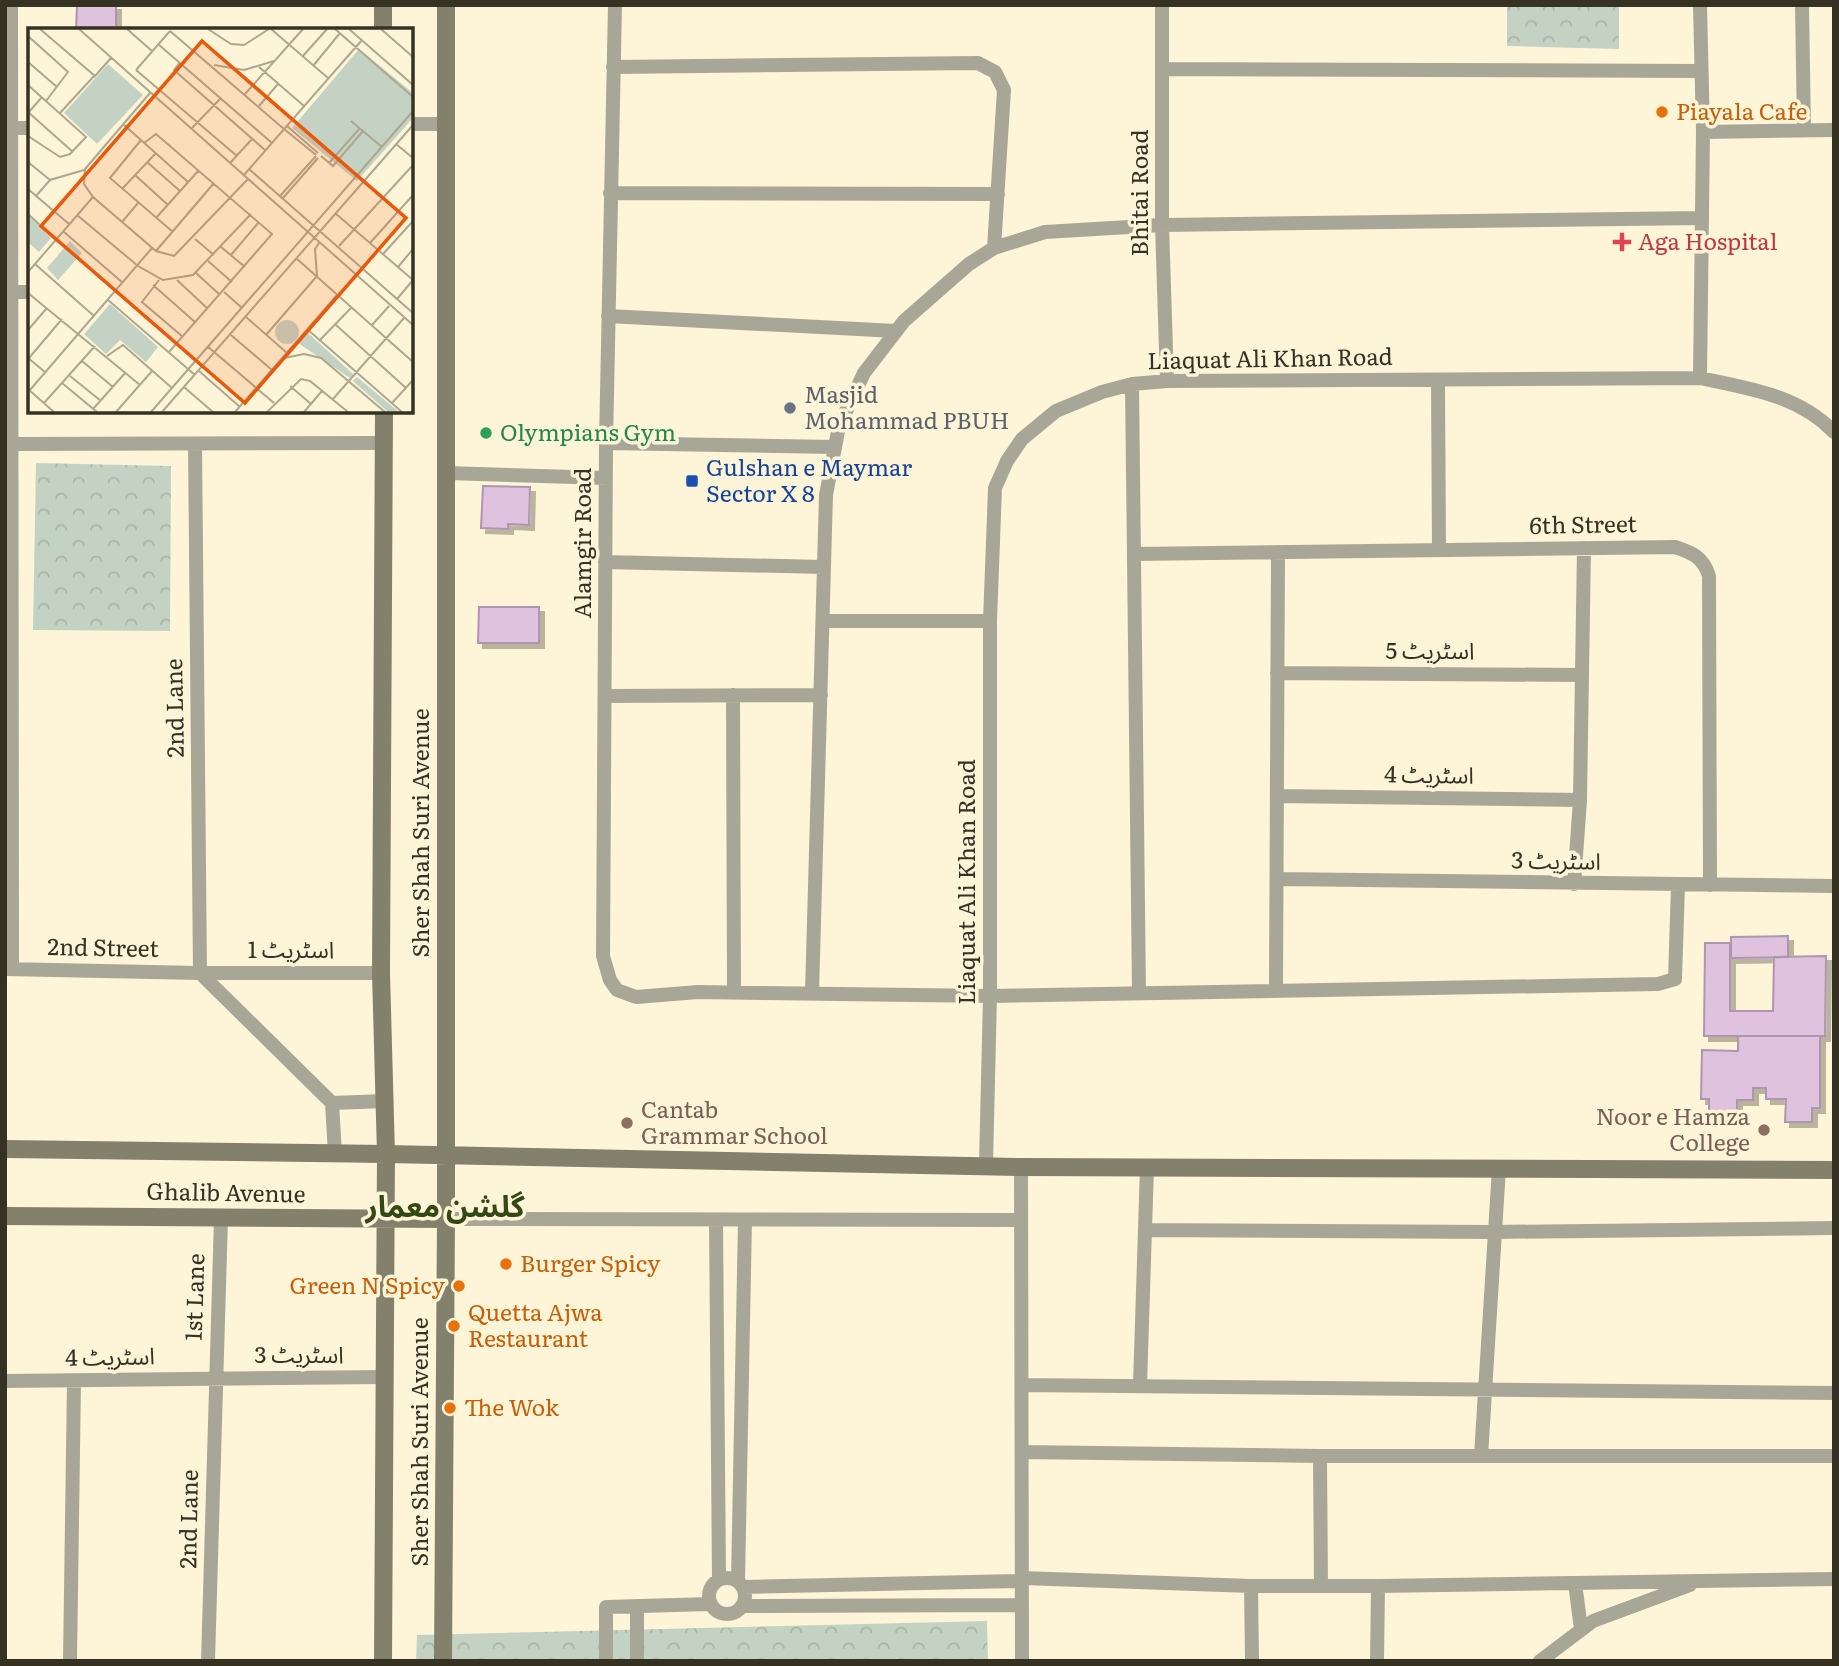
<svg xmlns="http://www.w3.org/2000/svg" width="1839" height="1666" viewBox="0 0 1839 1666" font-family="Literata,'Noto Sans Arabic',serif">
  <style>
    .park { fill: url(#park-crowns) }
    .building { fill: #dfc2de; stroke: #b095b0; stroke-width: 2; filter: url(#shadow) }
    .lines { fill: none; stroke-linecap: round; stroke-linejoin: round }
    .street { stroke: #a8a797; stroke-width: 14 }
    .secondary { stroke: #83816b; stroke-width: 18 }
    .food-dot { fill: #e8710a; stroke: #fef5d8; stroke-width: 2.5 }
    .health-dot { fill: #e0444e; stroke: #fef5d8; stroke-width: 2.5 }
    .worship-dot { fill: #6b7280; stroke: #fef5d8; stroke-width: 2.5 }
    .leisure-dot { fill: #2e9e5b; stroke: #fef5d8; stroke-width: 2.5 }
    .transit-dot { fill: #1a4fb4; stroke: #fef5d8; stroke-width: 2.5 }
    .education-dot { fill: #8d6e63; stroke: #fef5d8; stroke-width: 2.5 }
    .labels { text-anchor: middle; stroke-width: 7; stroke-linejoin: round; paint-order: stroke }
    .food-label { font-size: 23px; fill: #c56008; stroke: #fef5d8; text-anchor: start }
    .street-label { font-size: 23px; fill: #353123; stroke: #fef5d8 }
    .health-label { font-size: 23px; fill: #be3a42; stroke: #fef5d8; text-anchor: start }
    .worship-label { font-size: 23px; fill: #5b616d; stroke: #fef5d8; text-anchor: start }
    .leisure-label { font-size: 23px; fill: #27864d; stroke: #fef5d8; text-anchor: start }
    .transit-label { font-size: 23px; fill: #164399; stroke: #fef5d8; text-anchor: start }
    .education-label { font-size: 23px; fill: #785e54; stroke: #fef5d8; text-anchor: start }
    .district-label { font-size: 30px; font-weight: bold; fill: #344814; stroke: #fef5d8 }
    .inset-road { fill: none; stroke: #aea790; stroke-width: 2 }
    .view { fill: #e8590c; fill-opacity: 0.15; stroke: #e8590c; stroke-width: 3.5 }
    .inset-edge { fill: none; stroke: #353123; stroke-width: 3.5 }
  </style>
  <defs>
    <pattern id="park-crowns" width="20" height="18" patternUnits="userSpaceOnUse" patternTransform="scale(1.75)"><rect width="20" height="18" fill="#c3d2c3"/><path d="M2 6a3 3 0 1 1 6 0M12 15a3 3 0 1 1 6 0" fill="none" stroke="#a8b5a7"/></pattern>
    <filter id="shadow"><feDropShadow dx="5" dy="5" stdDeviation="0" flood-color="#0004"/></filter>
  </defs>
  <rect width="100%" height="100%" fill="#fef5d8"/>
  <path class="park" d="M 1507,5 L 1619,5 L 1619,49 L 1507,46 Z
    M 36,463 L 171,466 L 170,631 L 33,630 Z
    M 987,1621 L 988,1661 L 416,1661 L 417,1635 Z"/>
  <path class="building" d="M 77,5 L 116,5 L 116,30 L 76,30 Z
    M 483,486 L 530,487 L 529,525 L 508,524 L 508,529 L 481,528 Z
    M 479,607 L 539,607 L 539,643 L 478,643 Z
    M 1788,936 L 1788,957 L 1731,958 L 1731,937 Z
    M 1705,943 L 1730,943 L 1730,1011 L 1773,1011 L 1774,957 L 1826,956 L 1825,1036 L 1704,1036 Z
    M 1738,1036 L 1820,1036 L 1820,1108 L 1812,1108 L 1812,1122 L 1785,1122 L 1786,1099 L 1766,1099 L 1766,1088 L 1753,1088 L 1753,1100 L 1737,1100 L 1737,1122 L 1709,1122 L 1709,1099 L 1701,1099 L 1702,1050 L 1738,1051 Z"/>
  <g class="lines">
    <path class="street" d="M 11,5 L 12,969
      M 615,5 L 606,443 L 603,956 L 610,980 L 617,990 L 636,997 L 698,992 L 990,996 L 1658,984 L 1675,979 L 1678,885
      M 1162,5 L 1162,225 L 1167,381
      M 1700,5 L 1703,132 L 1700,378
      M 1802,5 L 1804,130
      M 613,67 L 978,63 L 995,72 L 1004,90 L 994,248
      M 1162,69 L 1701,71
      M 411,124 L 447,124
      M 5,128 L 30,128
      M 1703,132 L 1834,130
      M 610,193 L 998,194
      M 12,292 L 30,292
      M 608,316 L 896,331
      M 1438,380 L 1439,550
      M 1132,384 L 1139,993
      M 606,443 L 835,447
      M 12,444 L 384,443
      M 195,444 L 200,973
      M 447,473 L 606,478
      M 1134,554 L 1675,547 C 1693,553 1703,557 1709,576 L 1710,885
      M 605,562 L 824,567
      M 823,621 L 990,621
      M 1277,673 L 1582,675
      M 733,695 L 734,993
      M 605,696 L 821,695
      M 1278,796 L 1580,800
      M 1278,879 L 1834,886
      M 1574,884 L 1580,800 L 1584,548
      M 5,969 L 200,973 L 381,973
      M 200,973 L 332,1103 L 335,1154
      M 1276,990 L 1278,552
      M 812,993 L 826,495 L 839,426 L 864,373 L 904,321 L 969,264 L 994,248 L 1045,232 L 1162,225 L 1701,218
      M 332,1103 L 385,1101
      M 986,1164 L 990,996 L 990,621 L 995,488 L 1007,461 L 1022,439 L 1056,411 L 1102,392 L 1132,384 L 1167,381 L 1700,378 C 1748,388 1798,395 1834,432
      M 1021,1167 L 1022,1661
      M 446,1219 L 1021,1220
      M 716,1220 L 719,1579
      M 1145,1230 L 1494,1232 L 1834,1228
      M 5,1381 L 384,1377
      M 1022,1385 L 1834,1393
      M 1140,1385 L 1147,1167
      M 1022,1452 L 1320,1456 L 1834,1456
      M 1320,1456 L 1321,1586
      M 1481,1456 L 1499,1168
      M709 1596a18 18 0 1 1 36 0a18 18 0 1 1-36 0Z
      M 1022,1578 L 1251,1586 L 1378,1586 L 1834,1579
      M 738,1581 L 745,1220
      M 1575,1583 L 1581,1629
      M 1251,1586 L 1252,1661
      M 743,1587 L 1022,1581
      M 637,1606 L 637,1661
      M 742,1606 L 1022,1605
      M 70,1661 L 74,1381
      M 208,1661 L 221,1218
      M 606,1661 L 606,1607 L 710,1604
      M 1377,1661 L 1378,1586
      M 1540,1661 L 1593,1621 L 1690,1585"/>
    <path class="secondary" d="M 383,5 L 383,30
      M 5,1149 L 386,1154 L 1021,1167 L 1834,1170
      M 5,1216 L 446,1219
      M 383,1661 L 386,1154 L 381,973 L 384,411
      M 443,1661 L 446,1219 L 446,5"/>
  </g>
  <g class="food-dot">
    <circle cx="1662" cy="112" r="7"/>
    <circle cx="506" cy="1264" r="7"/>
    <circle cx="459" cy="1286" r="7"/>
    <circle cx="454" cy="1326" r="7"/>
    <circle cx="450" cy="1408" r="7"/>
  </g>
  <path class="health-dot" d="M1618.5 231.5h7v7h7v7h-7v7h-7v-7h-7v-7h7z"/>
  <circle class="worship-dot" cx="790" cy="408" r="7"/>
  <circle class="leisure-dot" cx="486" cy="433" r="7"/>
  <rect class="transit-dot" x="685" y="474" width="14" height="14" rx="3.5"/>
  <g class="education-dot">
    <circle cx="627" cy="1123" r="7"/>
    <circle cx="1764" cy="1130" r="7"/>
  </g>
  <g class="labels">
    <g class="food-label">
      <text x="1676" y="120">Piayala Cafe</text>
      <text x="520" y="1272">Burger Spicy</text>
      <text x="445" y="1294" text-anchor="end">Green N Spicy</text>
      <text x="468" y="1321">Quetta Ajwa<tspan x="468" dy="26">Restaurant</tspan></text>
      <text x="464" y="1416">The Wok</text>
    </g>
    <g class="street-label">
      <text transform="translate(1140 193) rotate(-90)" y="8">Bhitai Road</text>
      <text transform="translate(1270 359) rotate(-1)" y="8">Liaquat Ali Khan Road</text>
      <text transform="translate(1583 525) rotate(-1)" y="8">6th Street</text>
      <text transform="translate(583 543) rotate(-90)" y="8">Alamgir Road</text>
      <text x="1430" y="659">اسٹریٹ 5</text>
      <text transform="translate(175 708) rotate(-91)" y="8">2nd Lane</text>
      <text transform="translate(1429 775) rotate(1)" y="8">اسٹریٹ 4</text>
      <text transform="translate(421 833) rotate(-90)" y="8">Sher Shah Suri Avenue</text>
      <text transform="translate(1556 861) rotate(1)" y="8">اسٹریٹ 3</text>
      <text transform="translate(967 882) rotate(-90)" y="8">Liaquat Ali Khan Road</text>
      <text transform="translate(103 948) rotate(1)" y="8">2nd Street</text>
      <text x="291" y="958">اسٹریٹ 1</text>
      <text transform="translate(226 1193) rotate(1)" y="8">Ghalib Avenue</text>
      <text transform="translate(195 1297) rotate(-88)" y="8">1st Lane</text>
      <text x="299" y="1363">اسٹریٹ 3</text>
      <text transform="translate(110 1357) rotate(-1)" y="8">اسٹریٹ 4</text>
      <text transform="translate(420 1442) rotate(-90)" y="8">Sher Shah Suri Avenue</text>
      <text transform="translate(189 1519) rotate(-89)" y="8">2nd Lane</text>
    </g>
    <g class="health-label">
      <text x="1638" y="250">Aga Hospital</text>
    </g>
    <g class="worship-label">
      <text x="804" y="403">Masjid<tspan x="804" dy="26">Mohammad PBUH</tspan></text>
    </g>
    <g class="leisure-label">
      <text x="500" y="441">Olympians Gym</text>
    </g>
    <g class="transit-label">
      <text x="706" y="476">Gulshan e Maymar<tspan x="706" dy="26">Sector X 8</tspan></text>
    </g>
    <g class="education-label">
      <text x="641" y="1118">Cantab<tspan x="641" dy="26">Grammar School</tspan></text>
      <text x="1750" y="1125" text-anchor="end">Noor e Hamza<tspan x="1750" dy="26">College</tspan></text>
    </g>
    <g class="district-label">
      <text x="445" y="1217">گلشن معمار</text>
    </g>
  </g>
  <g transform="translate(28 28)">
    <rect width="385" height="385" fill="#fef5d8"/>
    <path d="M 331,21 L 385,65 L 385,90 L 329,153 L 264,100 ZM 80,36 L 115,67 L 69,116 L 36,85 ZM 0,187 L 23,210 L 11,224 L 0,214 ZM 42,213 L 54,225 L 30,252 L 19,240 ZM 82,276 L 130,319 L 118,334 L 92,312 L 78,326 L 56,306 ZM247 304a12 12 0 1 1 24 0a12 12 0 1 1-24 0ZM 279,304 L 325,346 L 322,350 L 270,315 ZM 329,349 L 371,384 L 360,384 L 325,353 Z" fill="#c3d2c3"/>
    <path class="inset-road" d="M 12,1 L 67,48 L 83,30M 51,1 L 385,297M 99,1 L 124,23M 180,1 L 203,16 L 216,17 L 241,1M 243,1 L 300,50M 307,1 L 385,69M 321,1 L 385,57M 353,1 L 385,29M 142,3 L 256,101M 0,8 L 40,44 L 18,73M 130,16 L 244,115M 275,28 L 299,1M 0,34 L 29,59M 152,34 L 146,42 L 237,122M 186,37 L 216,42 L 246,33M 285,38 L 312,5M 231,39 L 276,78M 108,42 L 209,128M 108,42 L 142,3M 0,57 L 58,109 L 42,126 L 32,129 L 0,108M 122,65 L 57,141 L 56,156 L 65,169 L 128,223 L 146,228 L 220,151M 217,66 L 275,1M 231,78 L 250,56M 0,84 L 45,124M 0,85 L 14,69M 32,85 L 66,48M 323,93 L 354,119M 95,96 L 160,154M 259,98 L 290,125M 163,101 L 193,70M 256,101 L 288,127M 113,112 L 82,150 L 145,204M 116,115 L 128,106 L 244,206 L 141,324M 368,116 L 385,130M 293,128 L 305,138 L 335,103M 0,134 L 22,152M 119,134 L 152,163M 202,135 L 224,111M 301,135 L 332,100M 221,141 L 385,285M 107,147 L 140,177M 216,147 L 334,12M 0,161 L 41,196M 94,161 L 128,125M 8,168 L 22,152 L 56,142M 252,168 L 288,128M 255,170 L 290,130M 307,185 L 385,252M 0,186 L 28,212M 49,187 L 110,238 L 135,252 L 165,247 L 223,186M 128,190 L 171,142M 94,194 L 110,175M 36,204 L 95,255M 167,211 L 186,227M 342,215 L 385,167M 311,218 L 385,137M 193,219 L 217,239M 128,223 L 186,155M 355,226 L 385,193M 203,227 L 231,194M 269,231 L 385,334M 180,233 L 204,254M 7,236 L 66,288M 370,239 L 385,221M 0,244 L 65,169M 168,245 L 192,267M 289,248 L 287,221 L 291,215M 131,252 L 114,274 L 155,309M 149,252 L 180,281M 125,257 L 168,295M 196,264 L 213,279M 0,265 L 112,357M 369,271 L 385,252M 80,272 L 167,347M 218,289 L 259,325M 308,297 L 378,360M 344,297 L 361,278M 279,301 L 374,384M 0,302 L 19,280M 203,307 L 244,342M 238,307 L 289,248M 291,313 L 324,279M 179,318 L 246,375M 79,328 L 95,317 L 144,360M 0,330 L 17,344M 1,330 L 34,291M 256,330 L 276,326 L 293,330 L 357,384M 54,333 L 85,359M 171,343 L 212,379M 42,348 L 73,373M 34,355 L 69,384M 262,358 L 283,376M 156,359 L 185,384M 0,361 L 26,384M 2,362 L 124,220M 305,371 L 376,290M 16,375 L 67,318M 364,375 L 385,352M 65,381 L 98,344M 88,384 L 124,343M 123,384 L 385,83M 134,384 L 385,97M 207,384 L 309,267M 239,384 L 273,351 L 282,353 L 320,384M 276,384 L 294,363"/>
    <path class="view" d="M 174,13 L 378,190 L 217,375 L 13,198 Z"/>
    <rect width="385" height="385" class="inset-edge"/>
  </g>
  <rect width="1839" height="1666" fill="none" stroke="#353123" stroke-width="14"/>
</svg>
